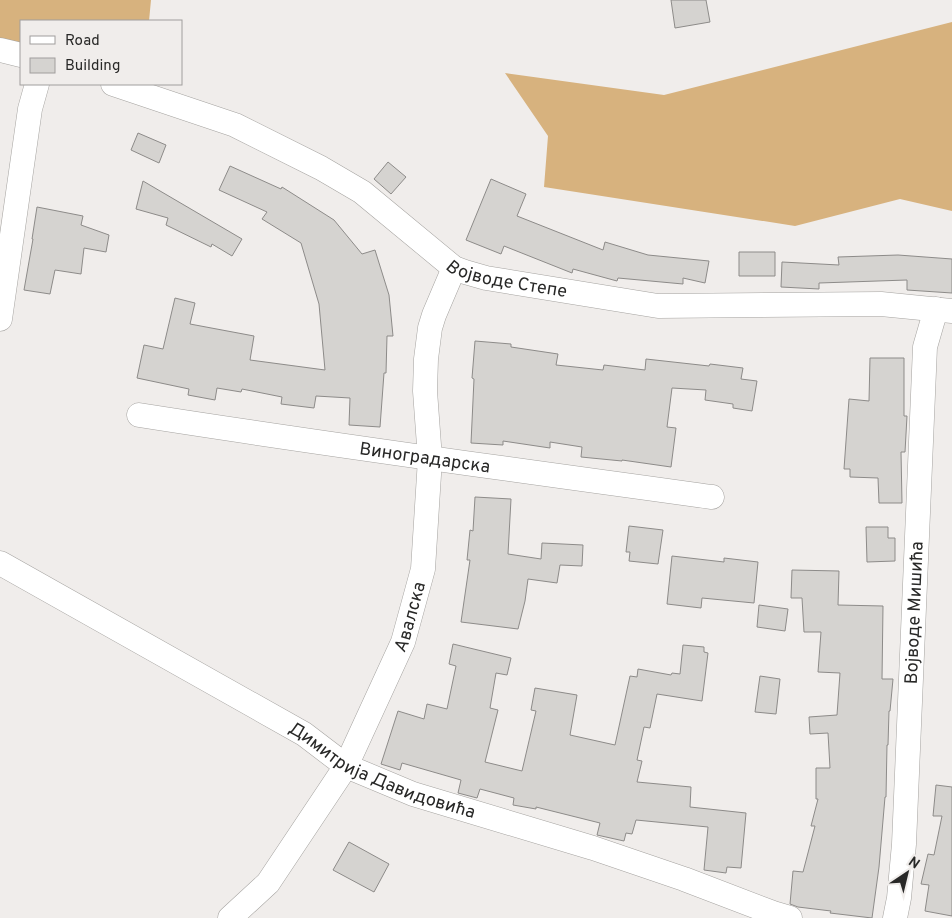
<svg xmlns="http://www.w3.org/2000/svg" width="952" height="918" viewBox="0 0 952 918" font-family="Overpass,sans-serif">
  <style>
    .forest { fill: #d7b27e }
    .building { fill: #d5d3d0; stroke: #8d8b89 }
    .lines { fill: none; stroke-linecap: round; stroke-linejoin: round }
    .minor-casing { stroke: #a5a3a0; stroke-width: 25 }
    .minor { stroke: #fff; stroke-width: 24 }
    .labels { text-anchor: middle; stroke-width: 5; stroke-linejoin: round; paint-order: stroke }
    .street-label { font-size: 18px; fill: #282827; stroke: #f0edeb }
  </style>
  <rect width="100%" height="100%" fill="#f0edeb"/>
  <path class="forest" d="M 0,0 L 151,0 L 149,21 L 21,21 L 21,45 L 0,40 Z
    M 952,22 L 952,211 L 900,199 L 795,226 L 544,187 L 548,136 L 505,73 L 664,95 Z"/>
  <path class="building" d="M 671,0 L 706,0 L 710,22 L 675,28 Z
    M 138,133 L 166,145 L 159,163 L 131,150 Z
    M 388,162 L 406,177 L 391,194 L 374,179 Z
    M 230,166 L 281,189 L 282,187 L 334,220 L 362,254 L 375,250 L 389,295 L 393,336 L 387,336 L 386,373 L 384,373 L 380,427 L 349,425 L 350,398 L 316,396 L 314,408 L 281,404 L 282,397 L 242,389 L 241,392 L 217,388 L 215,400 L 188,395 L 189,389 L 137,378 L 144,345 L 163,349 L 175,298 L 195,303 L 190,324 L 254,336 L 250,360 L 325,370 L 319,304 L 301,243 L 262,219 L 267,212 L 219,190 Z
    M 491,179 L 526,194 L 517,216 L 603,250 L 605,242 L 648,255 L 709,261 L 705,283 L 683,278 L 683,284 L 618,278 L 617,281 L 573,269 L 572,273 L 504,246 L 501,254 L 466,240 Z
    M 143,181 L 242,239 L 232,256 L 212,244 L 211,247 L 166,225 L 168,218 L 136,209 Z
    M 37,207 L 83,216 L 81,225 L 109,235 L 106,252 L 84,248 L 81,274 L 55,270 L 50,294 L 24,290 L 33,239 L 32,239 Z
    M 739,252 L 775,252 L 775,276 L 739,276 Z
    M 898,255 L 952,259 L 952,293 L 907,290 L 907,280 L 819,283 L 819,289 L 781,287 L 782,262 L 839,265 L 838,257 Z
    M 475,341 L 511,344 L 511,347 L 558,354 L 556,365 L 603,370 L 604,365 L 645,370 L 646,359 L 709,366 L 710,364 L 743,368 L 741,379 L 757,381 L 752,411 L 733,408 L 733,404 L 705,400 L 706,390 L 672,388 L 667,427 L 676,428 L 671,467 L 622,460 L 622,461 L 581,457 L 582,447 L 550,442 L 550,448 L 503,441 L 503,445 L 471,443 L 474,379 L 472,378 Z
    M 870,358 L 904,358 L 904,416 L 907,416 L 905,452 L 901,452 L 902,503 L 879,503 L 878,478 L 850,477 L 850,469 L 844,469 L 849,399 L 869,401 Z
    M 475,497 L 511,499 L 508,554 L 541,559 L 542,543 L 583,545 L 582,566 L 560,565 L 557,583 L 528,579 L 525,601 L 518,629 L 461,622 L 470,560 L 467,560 L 470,530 L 473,531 Z
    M 629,526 L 663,530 L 658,564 L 629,561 L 630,552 L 626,552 Z
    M 866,527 L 888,527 L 888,538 L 895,538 L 895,561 L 867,562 Z
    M 672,556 L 724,562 L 724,558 L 758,562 L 754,603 L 702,598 L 701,608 L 667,604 Z
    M 792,570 L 839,571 L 838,605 L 883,606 L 882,679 L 893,679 L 890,711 L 889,711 L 888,745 L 887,745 L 886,797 L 885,797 L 879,867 L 872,918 L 830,913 L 831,911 L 798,907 L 790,904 L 793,871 L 803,872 L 815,826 L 811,826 L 818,799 L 816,799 L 816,768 L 830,768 L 828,733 L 810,734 L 809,717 L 837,715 L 840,673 L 818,672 L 821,632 L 804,632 L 802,598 L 791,598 Z
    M 759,605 L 788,609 L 785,631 L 757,627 Z
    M 453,644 L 511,658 L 507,675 L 496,673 L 490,708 L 498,710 L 485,762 L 522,771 L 536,711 L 531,710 L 535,688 L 577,695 L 570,735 L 615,745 L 630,676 L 637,677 L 638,669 L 671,675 L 672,673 L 680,674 L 683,645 L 704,647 L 704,652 L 708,653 L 702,701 L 657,694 L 650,728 L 644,727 L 637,760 L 642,761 L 637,782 L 691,787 L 690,807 L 746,813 L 741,868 L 727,867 L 726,873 L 704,870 L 708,827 L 636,820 L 632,834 L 626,833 L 624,841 L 597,835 L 600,823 L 536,807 L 536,809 L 513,805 L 514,798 L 480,789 L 477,798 L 458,793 L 461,780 L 402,763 L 400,770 L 381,764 L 398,711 L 424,719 L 427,704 L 447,709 L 456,666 L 449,664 Z
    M 760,676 L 780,679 L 776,714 L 755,712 Z
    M 936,785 L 952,787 L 952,916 L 925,911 L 929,885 L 921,884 L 928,854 L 934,855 L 942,816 L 933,816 Z
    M 349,842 L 389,864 L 374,892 L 333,870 Z"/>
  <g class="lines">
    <g class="minor-casing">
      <g id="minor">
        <path d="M 0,50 L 21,55"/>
        <path id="s1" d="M 113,84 L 235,125 L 321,168 L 362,192 L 454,268 L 465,272 L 486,278 L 658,306 L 881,304 L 952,311"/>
        <path d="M 0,319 L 30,109 L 37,84"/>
        <path id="s2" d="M 139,415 C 329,445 521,471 712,497"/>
        <path id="s3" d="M 0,563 L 304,734 L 346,766 L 413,794 L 593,848 L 684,879 L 773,913 L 790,918"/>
        <path id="s4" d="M 230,918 L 268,883 L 346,766 L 403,642 L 423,569 L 430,459 L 425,391 L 426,359 L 430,328 L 434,315 L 454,268"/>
        <path id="s5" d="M 895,918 L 899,898 L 904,844 L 925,347 L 936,309"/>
      </g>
    </g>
    <use href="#minor" class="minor"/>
  </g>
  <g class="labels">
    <g class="street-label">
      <text dy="6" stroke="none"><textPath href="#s1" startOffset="446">Војводе Степе</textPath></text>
      <text dy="6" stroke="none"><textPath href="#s2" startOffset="289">Виноградарска</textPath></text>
      <text dy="6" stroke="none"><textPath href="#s5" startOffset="306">Војводе Мишића</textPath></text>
      <text dy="6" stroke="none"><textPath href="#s4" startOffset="355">Авалска</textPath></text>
      <text dy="6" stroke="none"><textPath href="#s3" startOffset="436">Димитрија Давидовића</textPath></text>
    </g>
  </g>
  <rect x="20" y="20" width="162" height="65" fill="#f0edeb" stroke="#a09e9d"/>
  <rect x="30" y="36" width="25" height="8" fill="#ffffff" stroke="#a09e9d"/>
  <text x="65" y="45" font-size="15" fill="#282827">Road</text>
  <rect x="30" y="58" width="25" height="15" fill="#d5d3d0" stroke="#a09e9d"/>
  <text x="65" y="70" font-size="15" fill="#282827">Building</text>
  <g transform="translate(907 873) rotate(35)" stroke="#f0edeb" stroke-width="4" paint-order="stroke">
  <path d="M0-4L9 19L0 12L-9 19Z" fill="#282827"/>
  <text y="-8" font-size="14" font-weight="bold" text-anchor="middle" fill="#282827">N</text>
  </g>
</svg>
